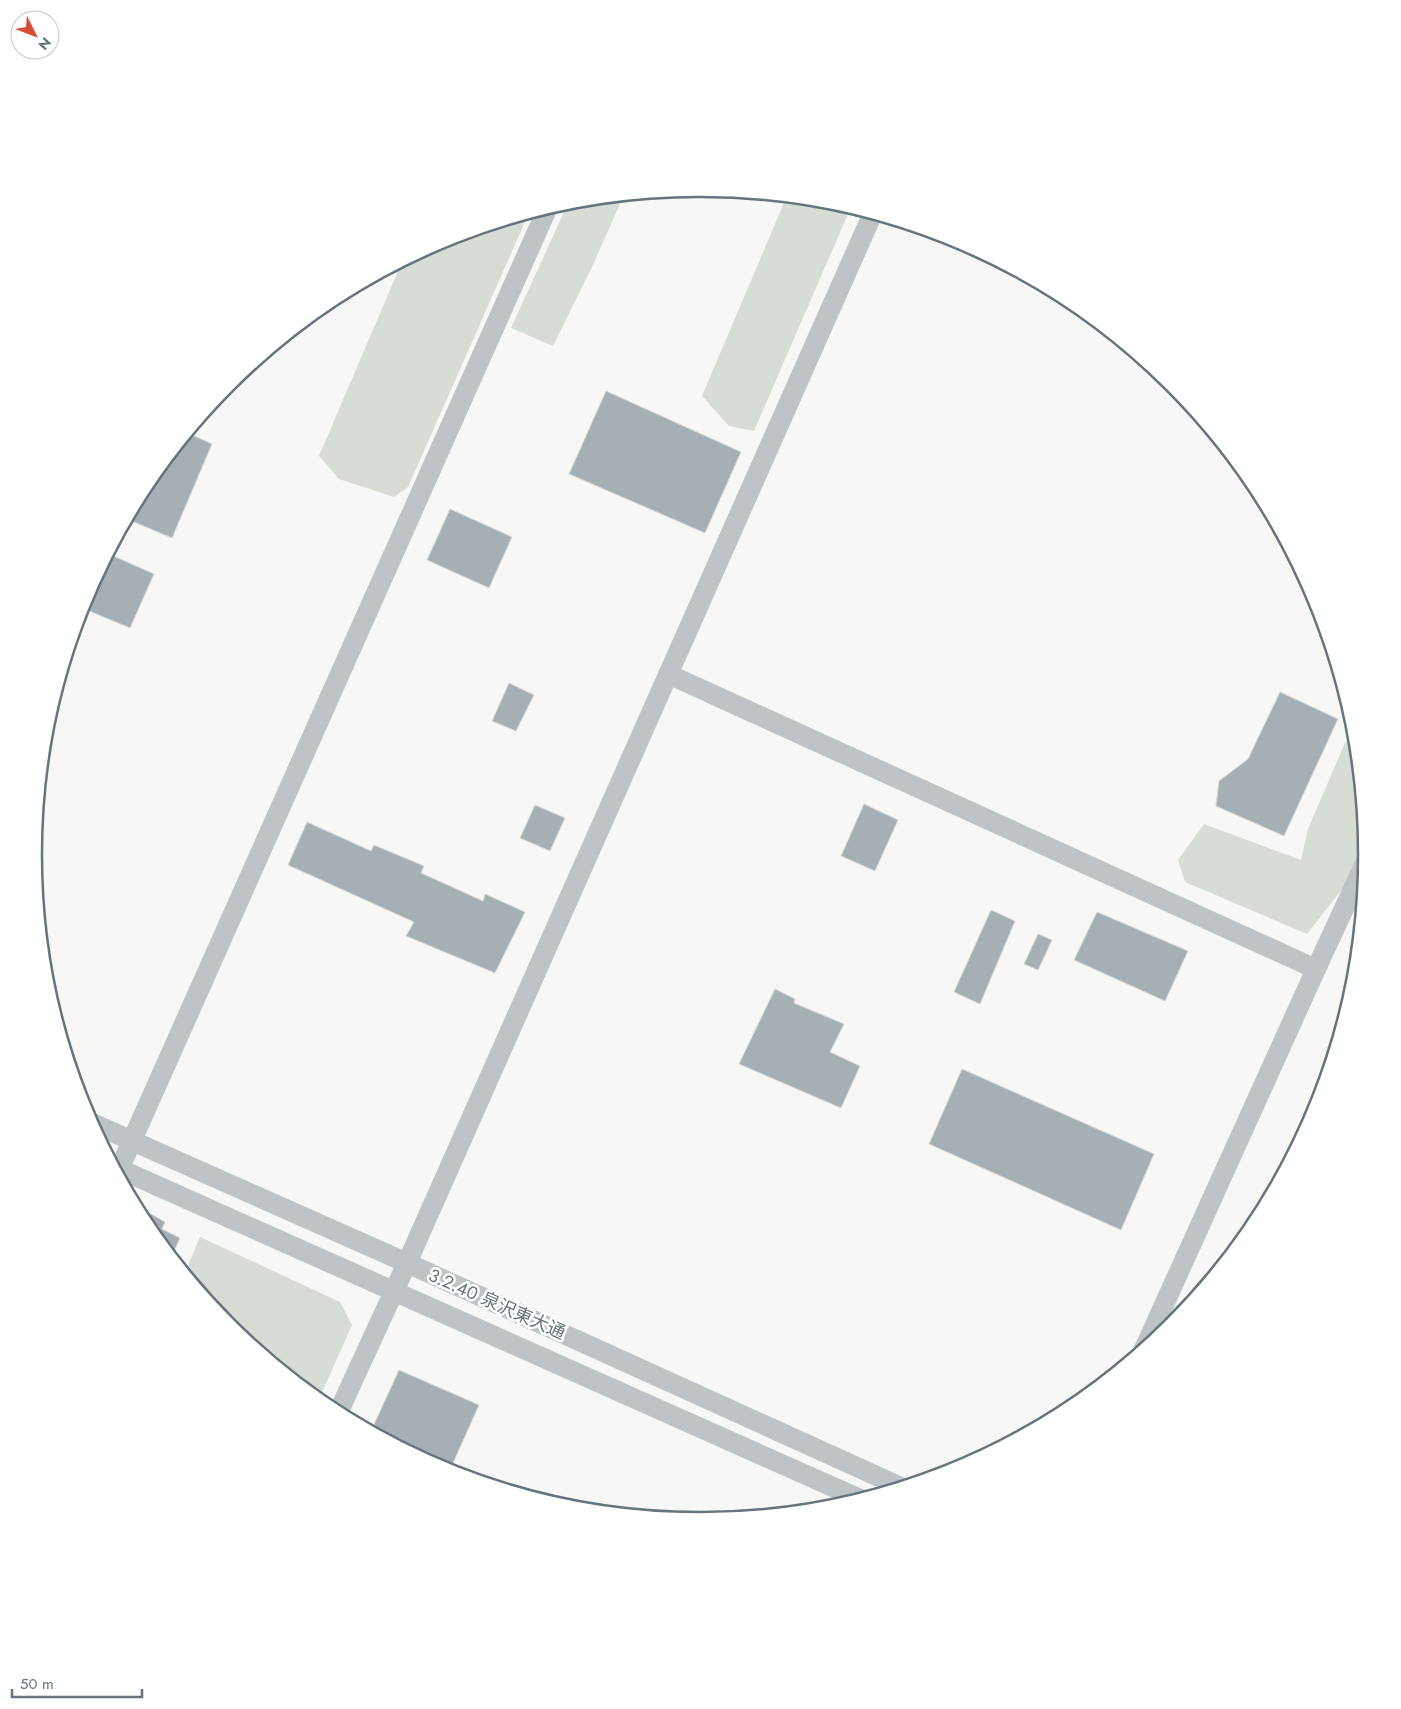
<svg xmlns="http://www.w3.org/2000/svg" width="1401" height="1709" viewBox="0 0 1401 1709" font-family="Jost,'Noto Sans JP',sans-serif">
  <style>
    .green { fill: #d7dcd4 }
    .building { fill: #a6afb3; stroke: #d9d9d7 }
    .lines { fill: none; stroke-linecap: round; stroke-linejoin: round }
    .tertiary { stroke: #bec3c6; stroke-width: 20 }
    .labels { text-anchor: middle; stroke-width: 5; stroke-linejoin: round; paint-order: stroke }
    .street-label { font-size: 18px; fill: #64757d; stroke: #fff }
    .rim { fill: none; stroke: #64757d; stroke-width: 2.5 }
  </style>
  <rect width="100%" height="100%" fill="#f7f7f5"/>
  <path class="green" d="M 624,195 L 591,269 L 553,346 L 511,328 L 569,201 Z
    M 787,196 L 831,201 L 851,207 L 754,431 L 729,426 L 702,396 Z
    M 529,213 L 408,487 L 394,497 L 339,479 L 319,456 L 402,262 L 446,238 Z
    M 1354,722 L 1366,842 L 1346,884 L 1307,934 L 1185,882 L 1178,860 L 1204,824 L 1301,860 L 1308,829 Z
    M 200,1237 L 340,1302 L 352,1325 L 319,1399 L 229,1326 L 185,1273 Z"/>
  <path class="building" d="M 606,391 L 741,452 L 705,533 L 569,474 Z
    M 188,433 L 212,444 L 172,538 L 127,519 L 146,484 Z
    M 450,509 L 512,537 L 489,588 L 427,560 Z
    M 109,554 L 154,574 L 130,628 L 82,608 L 85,599 Z
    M 509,683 L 534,695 L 516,731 L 492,721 Z
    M 1280,692 L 1338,719 L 1284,836 L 1216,806 L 1219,781 L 1248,759 Z
    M 864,804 L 898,820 L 875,871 L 841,856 Z
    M 535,805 L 565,818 L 550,851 L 520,838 Z
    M 307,822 L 371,851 L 374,845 L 424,866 L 421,873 L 483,901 L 485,894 L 525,912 L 495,973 L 406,936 L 414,922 L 288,865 Z
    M 991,910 L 1015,921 L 980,1004 L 954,992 Z
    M 1097,912 L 1188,951 L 1165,1001 L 1074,960 Z
    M 1038,934 L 1052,940 L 1038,970 L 1024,964 Z
    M 775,989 L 795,999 L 794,1003 L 844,1024 L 830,1052 L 860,1066 L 841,1108 L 739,1064 Z
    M 962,1069 L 1154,1154 L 1121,1230 L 929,1144 Z
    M 151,1214 L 165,1222 L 162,1229 L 180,1238 L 172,1256 L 144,1220 L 147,1222 Z
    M 399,1370 L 479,1405 L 449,1472 L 371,1431 Z"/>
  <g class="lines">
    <path class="tertiary" d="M 668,674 L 1316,969 L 1144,1349
      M 1316,969 L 1367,859
      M 92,1123 L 407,1263 L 901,1487
      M 115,1167 L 860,1499
      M 118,1172 L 548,207
      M 338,1413 L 407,1263 L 873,213"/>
  </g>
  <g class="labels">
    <g class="street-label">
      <text transform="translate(497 1304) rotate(24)" y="6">3.2.40 泉沢東大通</text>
    </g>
  </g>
  <path d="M0 0H1401V1709H0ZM699 197H701A657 657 0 0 1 1358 854V855A657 657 0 0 1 701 1512H699A657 657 0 0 1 42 855V854A657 657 0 0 1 699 197Z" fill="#fff" fill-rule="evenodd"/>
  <path class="rim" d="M699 197H701A657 657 0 0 1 1358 854V855A657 657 0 0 1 701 1512H699A657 657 0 0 1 42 855V854A657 657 0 0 1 699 197Z"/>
  <g transform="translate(35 35) rotate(132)"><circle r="24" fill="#ffffff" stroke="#c1c8cb"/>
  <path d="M0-4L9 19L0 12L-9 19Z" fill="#d74d35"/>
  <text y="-8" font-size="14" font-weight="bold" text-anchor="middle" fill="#64757d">N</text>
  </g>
  <path d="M12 1689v8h130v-8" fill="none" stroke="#64757d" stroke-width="2.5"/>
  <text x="20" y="1689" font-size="15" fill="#64757d" stroke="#ffffff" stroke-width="4" paint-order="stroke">50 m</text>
</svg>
